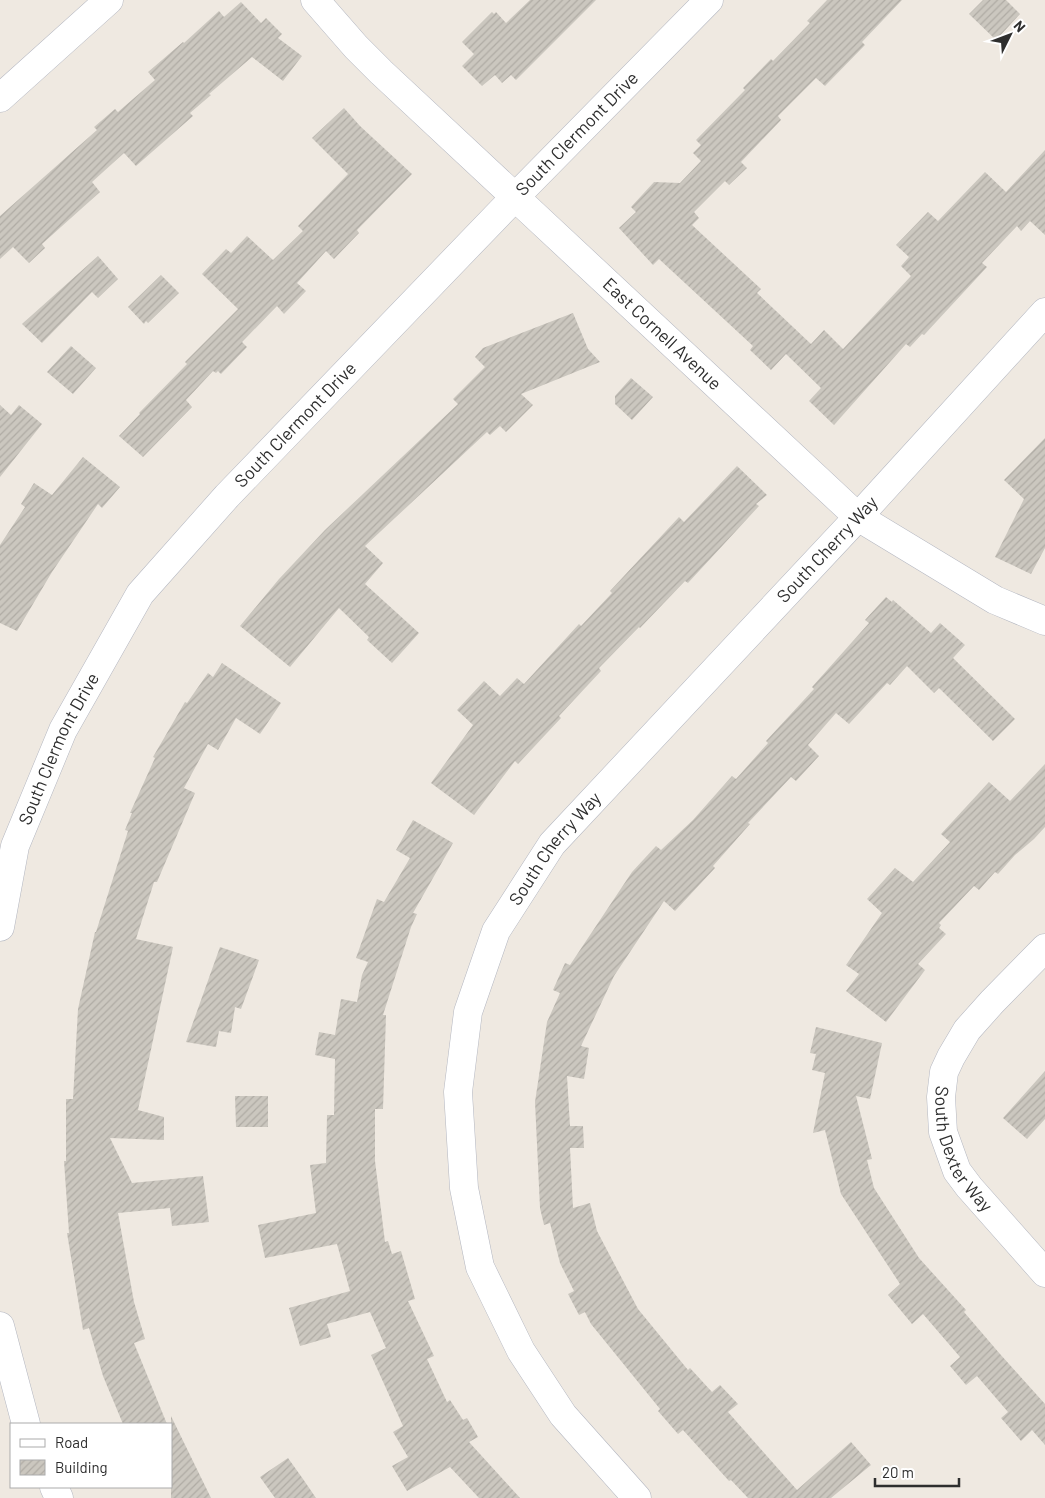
<svg xmlns="http://www.w3.org/2000/svg" width="1045" height="1498" viewBox="0 0 1045 1498" font-family="Barlow,sans-serif">
  <style>
    .building { fill: url(#building-hatch) }
    .lines { fill: none; stroke-linecap: round; stroke-linejoin: round }
    .minor-casing { stroke: #b4b7c1; stroke-width: 29 }
    .minor { stroke: #fff; stroke-width: 28 }
    .labels { text-anchor: middle; stroke-width: 4; stroke-linejoin: round; paint-order: stroke }
    .street-label { font-size: 18px; fill: #2e2e2e; stroke: #fff }
  </style>
  <defs>
    <pattern id="building-hatch" width="6" height="6" patternUnits="userSpaceOnUse" patternTransform="scale(1.25)"><rect width="6" height="6" fill="#cbc7bf"/><path d="M-1 1l2-2M0 6l6-6M5 7l2-2" fill="none" stroke="#afaba4"/></pattern>
  </defs>
  <rect width="100%" height="100%" fill="#efe9e1"/>
  <path class="building" d="M 530,0 L 596,0 L 516,80 L 511,75 L 502,83 L 495,75 L 482,86 L 462,66 L 474,54 L 462,42 L 492,12 L 494,14 L 496,12 L 506,23 Z
    M 827,0 L 902,0 L 862,42 L 865,45 L 825,86 L 816,78 L 778,116 L 781,120 L 741,162 L 747,168 L 729,185 L 725,181 L 694,212 L 699,218 L 692,225 L 761,289 L 757,293 L 811,344 L 824,330 L 843,349 L 911,276 L 901,266 L 909,257 L 896,245 L 928,212 L 938,221 L 985,172 L 1006,192 L 1045,150 L 1045,235 L 1030,221 L 1021,231 L 1017,226 L 982,263 L 987,267 L 924,335 L 922,334 L 910,347 L 906,344 L 834,425 L 809,401 L 821,388 L 786,354 L 771,370 L 750,350 L 753,346 L 659,259 L 653,265 L 619,228 L 636,212 L 631,207 L 654,182 L 680,183 L 701,161 L 693,153 L 701,145 L 696,140 L 745,90 L 743,88 L 771,59 L 773,61 L 810,23 L 807,21 Z
    M 983,0 L 1006,0 L 1020,14 L 996,40 L 969,14 Z
    M 241,2 L 261,23 L 266,18 L 282,34 L 278,38 L 302,56 L 283,81 L 252,57 L 209,94 L 211,95 L 190,113 L 193,116 L 136,166 L 124,153 L 92,182 L 100,192 L 42,244 L 45,248 L 29,263 L 13,247 L 0,259 L 0,216 L 97,130 L 94,127 L 115,109 L 118,112 L 155,80 L 148,72 L 183,42 L 184,43 L 219,11 L 224,17 Z
    M 344,108 L 360,126 L 412,174 L 357,230 L 359,233 L 334,259 L 326,251 L 297,283 L 306,291 L 284,314 L 277,306 L 242,342 L 247,347 L 221,374 L 218,371 L 216,373 L 213,371 L 186,400 L 192,407 L 143,457 L 119,436 L 140,414 L 139,413 L 187,364 L 185,362 L 238,309 L 202,274 L 226,249 L 231,253 L 247,236 L 273,260 L 303,231 L 298,226 L 348,174 L 312,138 Z
    M 98,256 L 118,279 L 98,298 L 92,292 L 42,343 L 22,324 Z
    M 161,275 L 179,293 L 148,323 L 146,321 L 144,324 L 128,307 Z
    M 573,313 L 588,349 L 600,362 L 521,394 L 533,405 L 506,432 L 500,426 L 490,435 L 487,432 L 365,546 L 383,563 L 365,584 L 419,633 L 392,663 L 367,640 L 369,637 L 339,608 L 290,667 L 240,626 L 279,579 L 325,530 L 458,404 L 453,399 L 485,367 L 475,357 L 483,348 Z
    M 71,346 L 96,368 L 73,394 L 47,372 Z
    M 631,378 L 653,397 L 632,420 L 615,404 L 615,396 Z
    M 0,405 L 11,415 L 19,405 L 42,424 L 0,477 Z
    M 1045,438 L 1045,548 L 1031,574 L 995,557 L 1024,499 L 1004,480 Z
    M 83,457 L 120,487 L 102,508 L 98,504 L 52,572 L 17,631 L 0,623 L 0,545 L 25,507 L 21,504 L 34,483 L 52,495 Z
    M 737,466 L 767,495 L 756,504 L 759,506 L 688,583 L 685,581 L 640,628 L 639,627 L 599,668 L 601,671 L 559,716 L 561,718 L 518,764 L 515,761 L 474,815 L 431,783 L 473,725 L 457,710 L 484,681 L 500,696 L 517,678 L 524,684 L 579,624 L 581,626 L 612,593 L 610,591 L 679,517 L 684,522 Z
    M 886,597 L 892,602 L 893,600 L 931,633 L 940,623 L 965,645 L 953,658 L 1015,719 L 993,741 L 939,688 L 934,693 L 907,666 L 890,685 L 887,683 L 849,724 L 836,713 L 808,745 L 819,756 L 796,781 L 791,777 L 748,823 L 750,824 L 713,866 L 715,868 L 675,911 L 664,901 L 614,976 L 581,1046 L 589,1048 L 584,1079 L 567,1076 L 570,1126 L 583,1126 L 584,1148 L 570,1148 L 573,1208 L 590,1203 L 597,1231 L 638,1309 L 688,1370 L 690,1368 L 712,1392 L 720,1385 L 738,1404 L 728,1412 L 797,1490 L 851,1442 L 871,1465 L 831,1498 L 748,1498 L 731,1480 L 729,1481 L 683,1430 L 678,1434 L 658,1411 L 660,1409 L 591,1324 L 585,1312 L 579,1315 L 568,1294 L 574,1291 L 560,1263 L 550,1223 L 544,1225 L 540,1208 L 535,1102 L 547,1022 L 560,993 L 553,990 L 565,963 L 570,965 L 632,872 L 656,846 L 661,850 L 693,820 L 732,776 L 736,779 L 768,743 L 766,741 L 814,689 L 812,687 L 869,623 L 865,620 Z
    M 222,663 L 281,703 L 260,734 L 236,718 L 218,750 L 208,744 L 184,788 L 195,793 L 157,882 L 154,882 L 136,939 L 173,947 L 138,1110 L 164,1117 L 164,1140 L 110,1138 L 132,1183 L 203,1176 L 209,1222 L 172,1226 L 170,1208 L 118,1213 L 134,1302 L 145,1339 L 134,1343 L 167,1424 L 123,1424 L 103,1376 L 89,1328 L 83,1330 L 67,1233 L 69,1233 L 64,1161 L 66,1161 L 66,1099 L 73,1099 L 78,1009 L 95,932 L 96,932 L 128,831 L 125,830 L 132,813 L 130,813 L 155,758 L 153,757 L 185,702 L 187,703 L 208,673 L 213,677 Z
    M 1045,764 L 1045,827 L 1034,839 L 1015,855 L 998,874 L 995,872 L 979,890 L 974,886 L 939,923 L 941,925 L 939,928 L 946,934 L 918,964 L 925,970 L 886,1022 L 846,991 L 859,974 L 846,965 L 882,913 L 867,899 L 895,868 L 913,882 L 950,842 L 941,834 L 989,782 L 1010,801 Z
    M 413,820 L 453,843 L 413,913 L 417,914 L 411,927 L 383,1015 L 386,1015 L 383,1109 L 375,1109 L 375,1161 L 385,1242 L 388,1241 L 392,1254 L 401,1251 L 415,1299 L 408,1301 L 434,1356 L 427,1359 L 447,1402 L 450,1400 L 463,1420 L 467,1418 L 478,1437 L 469,1442 L 520,1498 L 479,1498 L 450,1467 L 407,1491 L 392,1466 L 408,1457 L 393,1432 L 403,1426 L 371,1355 L 386,1348 L 370,1312 L 327,1324 L 331,1337 L 300,1346 L 289,1308 L 350,1291 L 337,1244 L 265,1258 L 258,1225 L 316,1213 L 310,1165 L 326,1163 L 327,1115 L 334,1115 L 335,1059 L 315,1055 L 319,1032 L 335,1035 L 341,999 L 357,1002 L 362,975 L 368,962 L 356,958 L 377,899 L 384,902 L 410,858 L 396,850 Z
    M 220,947 L 259,960 L 241,1009 L 235,1007 L 231,1033 L 219,1031 L 216,1047 L 186,1042 Z
    M 816,1027 L 882,1043 L 870,1099 L 856,1096 L 872,1159 L 867,1160 L 874,1188 L 919,1258 L 966,1310 L 964,1312 L 1000,1354 L 1045,1404 L 1045,1445 L 1032,1430 L 1021,1441 L 1001,1418 L 1008,1412 L 977,1376 L 966,1385 L 950,1366 L 960,1357 L 923,1314 L 912,1324 L 888,1295 L 900,1284 L 841,1194 L 825,1130 L 813,1133 L 825,1073 L 812,1070 L 816,1054 L 810,1053 Z
    M 1045,1071 L 1045,1119 L 1027,1139 L 1003,1118 Z
    M 235,1096 L 268,1096 L 268,1127 L 236,1127 Z
    M 171,1416 L 211,1498 L 171,1498 Z
    M 288,1458 L 303,1479 L 316,1498 L 275,1498 L 260,1477 Z"/>
  <g class="lines">
    <g class="minor-casing">
      <g id="minor">
        <path id="s1" d="M 315,0 L 356,47 L 381,72 L 858,517 L 995,600 L 1045,621"/>
        <path d="M 0,98 L 109,0"/>
        <path id="s2" d="M 0,927 L 15,846 L 63,730 L 140,594 L 227,496 L 516,196 L 709,0"/>
        <path id="s3" d="M 1045,948 L 992,1002 L 967,1030 L 951,1057 L 944,1072 L 941,1097 L 943,1132 L 957,1171 L 969,1187 L 1045,1273"/>
        <path d="M 0,1326 L 26,1424"/>
        <path d="M 54,1487 L 59,1498"/>
        <path id="s4" d="M 637,1498 L 563,1415 L 521,1351 L 480,1267 L 464,1188 L 458,1092 L 468,1012 L 496,931 L 552,844 L 858,517 L 1045,312"/>
      </g>
    </g>
    <use href="#minor" class="minor"/>
  </g>
  <g class="labels">
    <g class="street-label">
      <text dy="6" stroke="none"><textPath href="#s2" startOffset="999">South Clermont Drive</textPath></text>
      <text dy="6" stroke="none"><textPath href="#s1" startOffset="482">East Cornell Avenue</textPath></text>
      <text dy="6" stroke="none"><textPath href="#s2" startOffset="594">South Clermont Drive</textPath></text>
      <text dy="6" stroke="none"><textPath href="#s4" startOffset="1131">South Cherry Way</textPath></text>
      <text dy="6" stroke="none"><textPath href="#s2" startOffset="189">South Clermont Drive</textPath></text>
      <text dy="6" stroke="none"><textPath href="#s4" startOffset="726">South Cherry Way</textPath></text>
      <text dy="6" stroke="none"><textPath href="#s3" startOffset="244">South Dexter Way</textPath></text>
    </g>
  </g>
  <rect x="10" y="1423" width="162" height="65" fill="#ffffff" stroke="#ababab"/>
  <rect x="20" y="1439" width="25" height="8" fill="#ffffff" stroke="#ababab"/>
  <text x="55" y="1448" font-size="15" fill="#2e2e2e">Road</text>
  <rect x="20" y="1460" width="25" height="15" fill="url(#building-hatch)" stroke="#ababab"/>
  <text x="55" y="1473" font-size="15" fill="#2e2e2e">Building</text>
  <g transform="translate(1010 35) rotate(48)" stroke="#ffffff" stroke-width="4" paint-order="stroke">
  <path d="M0-4L9 19L0 12L-9 19Z" fill="#2e2e2e"/>
  <text y="-8" font-size="14" font-weight="bold" text-anchor="middle" fill="#2e2e2e">N</text>
  </g>
  <path d="M875 1478v8h84v-8" fill="none" stroke="#2e2e2e" stroke-width="2.5"/>
  <text x="882" y="1478" font-size="15" fill="#2e2e2e" stroke="#ffffff" stroke-width="4" paint-order="stroke">20 m</text>
</svg>
